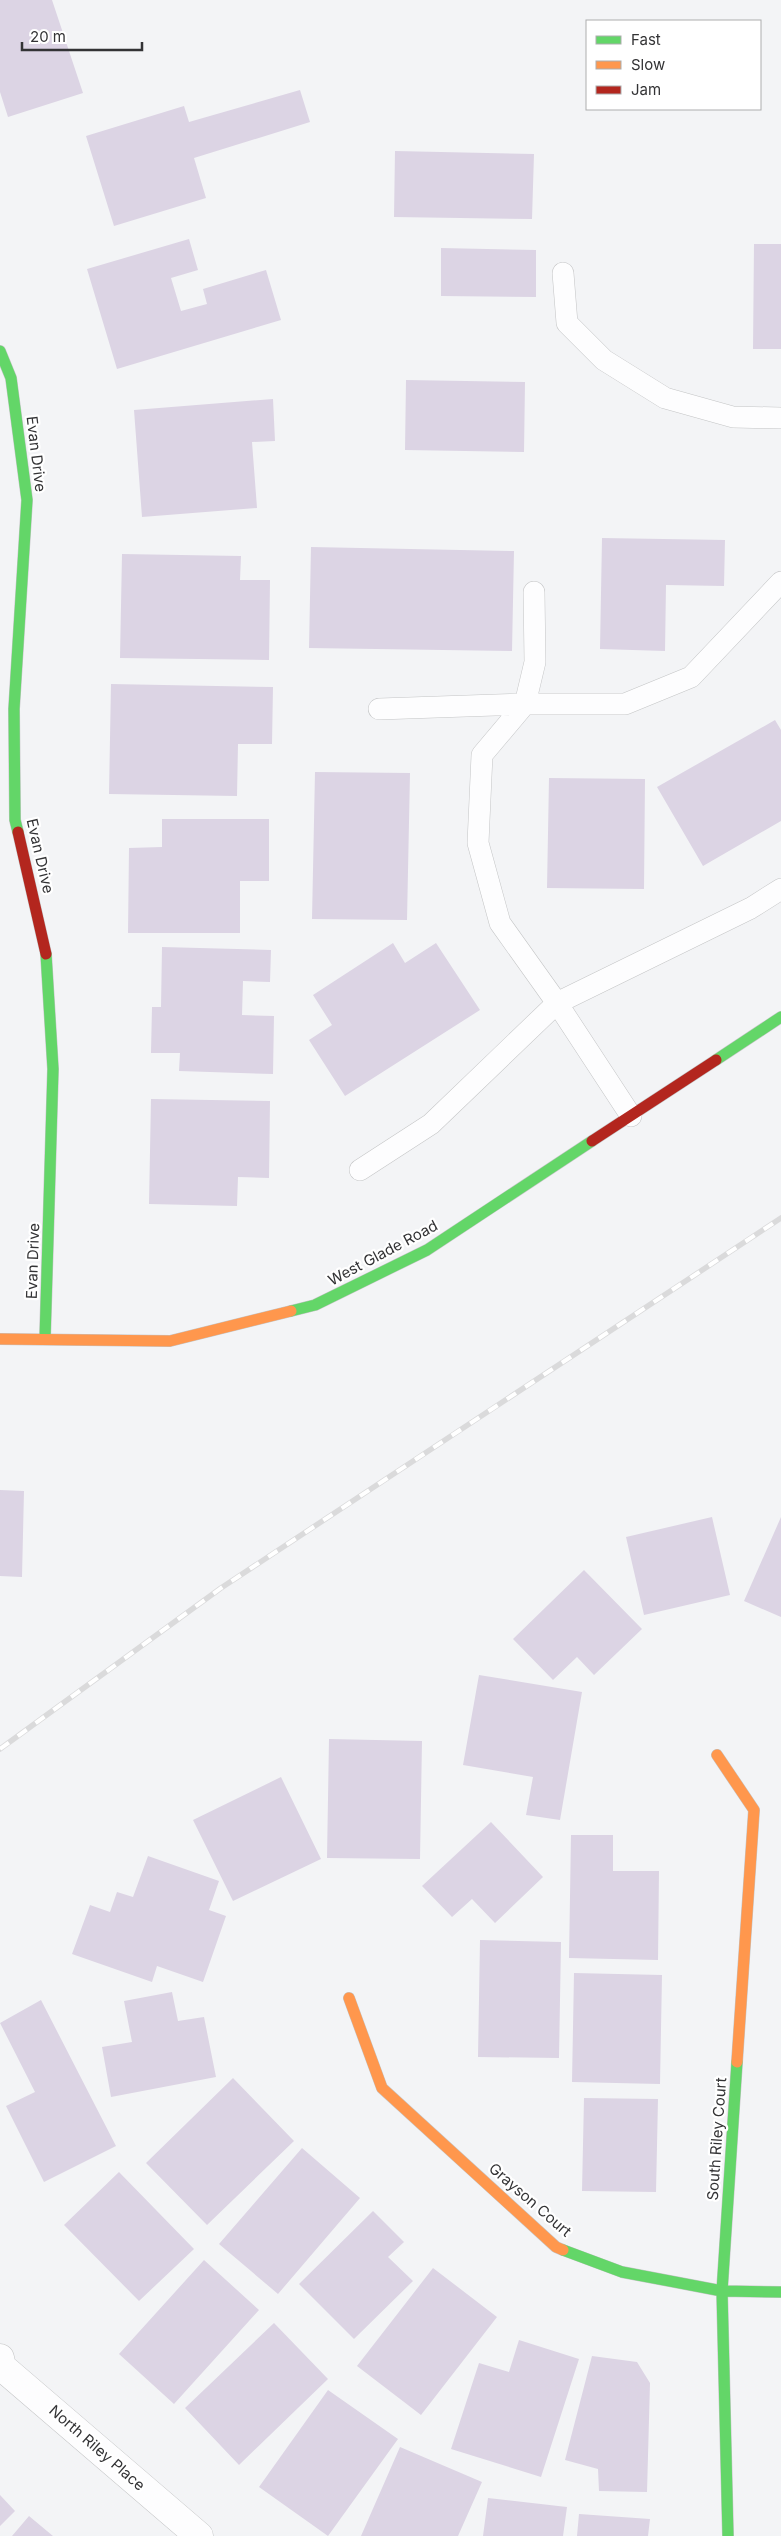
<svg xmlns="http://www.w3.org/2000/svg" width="781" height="2536" viewBox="0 0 781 2536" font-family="Inter,sans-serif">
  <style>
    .building { fill: #dcd4e4 }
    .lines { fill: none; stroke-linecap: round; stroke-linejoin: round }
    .lane-casing { stroke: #c4c5c6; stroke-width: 22 }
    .street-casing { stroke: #c4c5c6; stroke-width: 29 }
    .fast-casing { stroke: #c4c5c6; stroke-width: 12 }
    .slow-casing { stroke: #c4c5c6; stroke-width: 12 }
    .jam-casing { stroke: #c4c5c6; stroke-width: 12 }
    .lane { stroke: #fdfdfe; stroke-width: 21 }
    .street { stroke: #fdfdfe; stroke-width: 28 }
    .fast { stroke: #63d668; stroke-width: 11 }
    .slow { stroke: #ff974d; stroke-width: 11 }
    .jam { stroke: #b3261e; stroke-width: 11 }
    .rail-casing { stroke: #dadadb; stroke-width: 5.5 }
    .rail { stroke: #fff; stroke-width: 4; stroke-dasharray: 11; stroke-linecap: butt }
    .labels { text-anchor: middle; stroke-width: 4.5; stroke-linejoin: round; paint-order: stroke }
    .street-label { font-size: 15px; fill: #333335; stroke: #fff }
  </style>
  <rect width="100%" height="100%" fill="#f3f4f6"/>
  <path class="building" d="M 0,0 L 52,0 L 83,93 L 8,117 L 0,92 Z
    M 300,90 L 310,122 L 194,158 L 206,198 L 114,226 L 86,136 L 184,106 L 189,122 Z
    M 395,151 L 534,154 L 532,219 L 394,217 Z
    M 189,239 L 198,270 L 171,278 L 181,311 L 207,304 L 203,289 L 266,270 L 281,320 L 117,369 L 87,269 Z
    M 754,244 L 781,244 L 781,349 L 753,349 Z
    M 441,248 L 536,250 L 536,297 L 441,296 Z
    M 406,380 L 525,382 L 524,452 L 405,450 Z
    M 273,399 L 275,441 L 252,442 L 257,508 L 142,517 L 134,410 Z
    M 602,538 L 725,540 L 724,586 L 666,585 L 665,651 L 600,649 Z
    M 311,547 L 514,551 L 512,651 L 309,648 Z
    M 122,554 L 241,556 L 240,580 L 270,580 L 269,660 L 120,658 Z
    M 111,684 L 273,687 L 272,744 L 238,744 L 237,796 L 109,794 Z
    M 775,720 L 781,730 L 781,821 L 703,866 L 657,787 Z
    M 315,772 L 410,773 L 407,920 L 312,919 Z
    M 549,778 L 645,779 L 644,889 L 547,888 Z
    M 162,819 L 269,819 L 269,881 L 240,881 L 240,933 L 128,933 L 129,848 L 162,847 Z
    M 393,943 L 405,963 L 436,943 L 480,1010 L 345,1096 L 309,1040 L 332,1025 L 313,995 Z
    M 162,947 L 271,950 L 270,982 L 243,981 L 242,1015 L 274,1016 L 273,1074 L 179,1071 L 180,1053 L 151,1053 L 152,1007 L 161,1007 Z
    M 151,1099 L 270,1101 L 269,1178 L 238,1177 L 237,1206 L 149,1204 Z
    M 0,1490 L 24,1491 L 22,1577 L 0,1576 Z
    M 712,1517 L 730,1595 L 644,1615 L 626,1537 Z
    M 781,1517 L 781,1617 L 744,1601 Z
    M 584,1570 L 642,1629 L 594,1675 L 577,1657 L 553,1680 L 513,1639 Z
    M 479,1675 L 582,1692 L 560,1820 L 526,1815 L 533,1777 L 463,1765 Z
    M 329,1739 L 422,1741 L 420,1859 L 327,1858 Z
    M 281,1777 L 321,1859 L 233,1901 L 193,1820 Z
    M 491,1822 L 543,1877 L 495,1923 L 472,1899 L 452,1917 L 422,1886 Z
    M 571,1835 L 613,1835 L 613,1871 L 659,1871 L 658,1960 L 569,1958 Z
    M 148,1856 L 219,1881 L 209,1910 L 226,1916 L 203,1982 L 157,1966 L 152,1982 L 72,1954 L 90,1905 L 110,1912 L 117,1892 L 133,1897 Z
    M 480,1940 L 561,1942 L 559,2058 L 478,2057 Z
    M 574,1973 L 662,1975 L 660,2084 L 572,2082 Z
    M 172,1992 L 178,2021 L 204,2017 L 216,2077 L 111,2097 L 102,2047 L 132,2042 L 124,2001 Z
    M 41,2000 L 116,2146 L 44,2182 L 6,2106 L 35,2092 L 0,2023 Z
    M 233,2078 L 294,2141 L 207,2225 L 146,2163 Z
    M 584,2098 L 658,2099 L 656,2192 L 582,2191 Z
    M 302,2148 L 360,2198 L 278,2294 L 219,2244 Z
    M 119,2172 L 194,2249 L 139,2301 L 64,2225 Z
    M 373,2211 L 404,2242 L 388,2257 L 413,2281 L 354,2339 L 299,2284 Z
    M 204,2260 L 259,2310 L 174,2404 L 119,2354 Z
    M 433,2268 L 497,2317 L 421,2415 L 357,2366 Z
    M 274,2323 L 328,2379 L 239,2465 L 185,2408 Z
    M 519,2340 L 579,2359 L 541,2477 L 451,2449 L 479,2363 L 509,2372 Z
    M 592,2356 L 637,2362 L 650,2383 L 647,2492 L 599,2491 L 598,2469 L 565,2460 Z
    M 328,2390 L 398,2439 L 328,2536 L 259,2487 Z
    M 400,2447 L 482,2482 L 458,2536 L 361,2536 Z
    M 0,2495 L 15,2511 L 0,2526 Z
    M 488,2498 L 567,2507 L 563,2536 L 483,2536 Z
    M 579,2514 L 650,2519 L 648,2536 L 577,2536 Z
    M 29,2516 L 53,2536 L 12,2536 Z"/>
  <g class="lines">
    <g class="lane-casing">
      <path id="lane" d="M 563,273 L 567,323 L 604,360 L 665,398 L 733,417 L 781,418
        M 534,592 L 535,662 L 525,704 L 482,755 L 478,843 L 500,923 L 557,1003 L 631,1116
        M 379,709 L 525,704 L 625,704 L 691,677 L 781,582
        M 360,1170 L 431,1124 L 557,1003 L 751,908 L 781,889"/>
    </g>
    <g class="street-casing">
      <path id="street" d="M 0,2358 L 2,2367 L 199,2536"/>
    </g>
    <g class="fast-casing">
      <path id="fast" d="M 0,351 L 11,378 L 27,500 L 14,709 L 15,820 L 18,832
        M 716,1060 L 781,1017
        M 291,1311 L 315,1305 L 427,1250 L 592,1141
        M 45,1339 L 53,1069 L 46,954
        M 563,2250 L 622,2272 L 722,2291 L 781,2292
        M 728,2536 L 722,2291 L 737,2062"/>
    </g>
    <g class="slow-casing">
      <path id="slow" d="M 0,1339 L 170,1341 L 291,1311
        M 717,1755 L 754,1810 L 737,2062
        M 349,1998 L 382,2088 L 556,2247 L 563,2250"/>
    </g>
    <g class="jam-casing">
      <path id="jam" d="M 18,832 L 46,954
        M 592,1141 L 716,1060"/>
    </g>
    <use href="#lane" class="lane"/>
    <use href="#street" class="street"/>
    <use href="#fast" class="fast"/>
    <use href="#slow" class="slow"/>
    <use href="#jam" class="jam"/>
    <g class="rail-casing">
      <path id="rail" d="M 0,1749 L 221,1588 L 781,1218"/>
    </g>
    <use href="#rail" class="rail"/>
  </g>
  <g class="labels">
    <g class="street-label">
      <text transform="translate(36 454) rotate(83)" y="5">Evan Drive</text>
      <text transform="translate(40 856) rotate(77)" y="5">Evan Drive</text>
      <text transform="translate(383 1253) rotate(-28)" y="5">West Glade Road</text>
      <text transform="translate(33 1261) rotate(-88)" y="5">Evan Drive</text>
      <text transform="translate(717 2139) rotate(-86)" y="5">South Riley Court</text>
      <text transform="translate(530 2200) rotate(41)" y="5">Grayson Court</text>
      <text transform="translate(97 2448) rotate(41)" y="5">North Riley Place</text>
    </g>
  </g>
  <rect x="586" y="20" width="175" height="90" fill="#ffffff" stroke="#adadae"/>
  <rect x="596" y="36" width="25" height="8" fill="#63d668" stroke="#adadae"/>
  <text x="631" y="45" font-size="15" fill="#333335">Fast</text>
  <rect x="596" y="61" width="25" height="8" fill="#ff974d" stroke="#adadae"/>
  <text x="631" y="70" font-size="15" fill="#333335">Slow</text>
  <rect x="596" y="86" width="25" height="8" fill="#b3261e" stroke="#adadae"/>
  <text x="631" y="95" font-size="15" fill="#333335">Jam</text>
  <path d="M22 42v8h120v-8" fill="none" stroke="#333335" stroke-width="2.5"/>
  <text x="30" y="42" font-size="15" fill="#333335" stroke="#ffffff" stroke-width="4" paint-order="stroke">20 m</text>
</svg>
